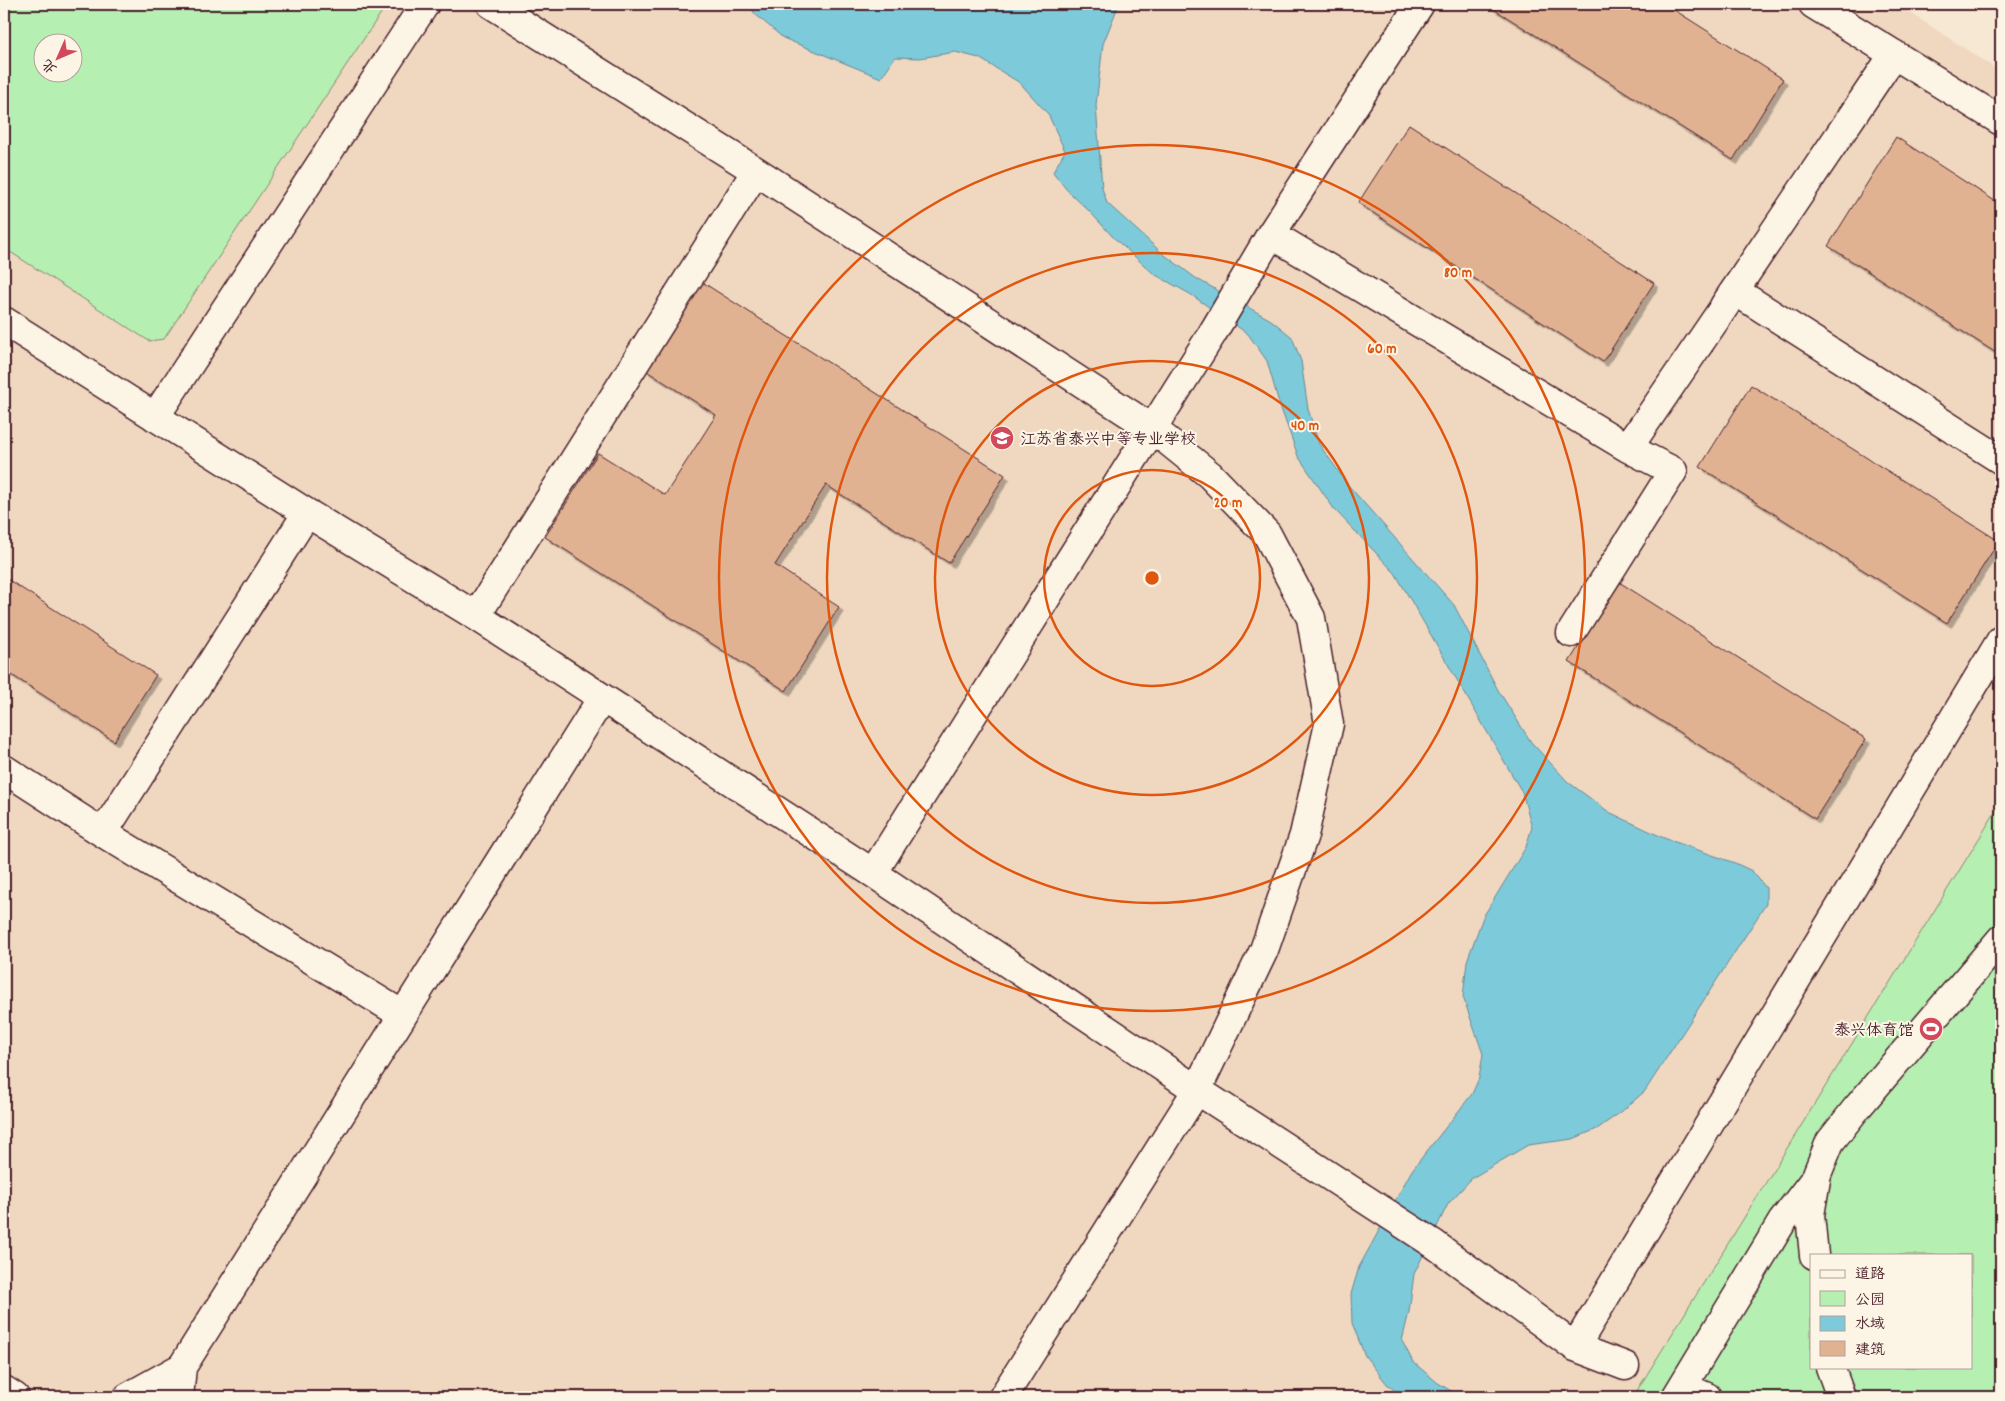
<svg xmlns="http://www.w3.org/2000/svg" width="2005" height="1401" viewBox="0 0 2005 1401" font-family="Dekko,'LXGW WenKai TC',sans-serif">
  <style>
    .built { fill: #f0d8c0; fill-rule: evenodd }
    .green { fill: #b6efb2; stroke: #80876e; fill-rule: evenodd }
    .water { fill: #7dcbda; stroke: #698694 }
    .building { fill: #e1b292; stroke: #4a1f2b; filter: url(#shadow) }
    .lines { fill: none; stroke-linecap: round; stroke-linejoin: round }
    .minor-casing { stroke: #4a1f2b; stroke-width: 31 }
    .minor { stroke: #fcf5e5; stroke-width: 28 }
    .ring { fill: none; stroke: #e0560e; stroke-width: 2.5 }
    .labels { text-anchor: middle; stroke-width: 4; stroke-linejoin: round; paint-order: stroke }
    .poi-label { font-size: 16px; fill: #4a1f2b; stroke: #fcf5e5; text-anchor: start }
    .centre { fill: #e0560e; stroke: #fcf5e5; stroke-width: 2.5 }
    .ring-label { font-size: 15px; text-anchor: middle; font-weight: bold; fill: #e0560e; stroke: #fcf5e5; stroke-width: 4; stroke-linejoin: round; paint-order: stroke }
  </style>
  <defs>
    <filter id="shadow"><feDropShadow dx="4.5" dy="4.5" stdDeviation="0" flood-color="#0004"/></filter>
  </defs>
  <rect width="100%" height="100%" fill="#f7e8d4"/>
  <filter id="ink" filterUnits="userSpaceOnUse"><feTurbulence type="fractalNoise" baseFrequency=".02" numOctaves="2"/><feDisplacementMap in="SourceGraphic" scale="10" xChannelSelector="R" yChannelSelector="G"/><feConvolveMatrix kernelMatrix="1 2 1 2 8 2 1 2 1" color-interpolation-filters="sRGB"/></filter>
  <g filter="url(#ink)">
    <path class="built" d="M 4,4 L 1897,4 L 2001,72 L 2001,803 L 1633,1397 L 4,1397 ZM 42,42 L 72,42 L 72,72 L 42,72 Z"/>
    <path class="green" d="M 4,4 L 387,4 L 164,339 L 149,341 L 4,248 ZM 42,42 L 72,42 L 72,72 L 42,72 Z
      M 2001,803 L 2001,1397 L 1633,1397 ZM 1811,1255 L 1971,1255 L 1971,1367 L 1811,1367 Z"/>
    <path class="water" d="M 749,4 L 1119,4 L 1103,44 L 1096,105 L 1102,188 L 1107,203 L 1162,253 L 1197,279 L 1271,320 L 1292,337 L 1301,361 L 1308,409 L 1319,444 L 1349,486 L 1454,605 L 1498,690 L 1531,742 L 1568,782 L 1609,812 L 1664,838 L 1735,863 L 1752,871 L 1766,888 L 1766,904 L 1645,1091 L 1621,1112 L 1597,1129 L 1573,1139 L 1528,1145 L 1472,1178 L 1448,1204 L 1414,1274 L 1409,1312 L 1402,1341 L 1413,1362 L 1438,1383 L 1461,1397 L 1402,1397 L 1387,1384 L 1365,1356 L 1352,1323 L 1351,1294 L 1359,1267 L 1412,1170 L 1472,1094 L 1479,1078 L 1483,1054 L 1463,997 L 1467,961 L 1483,917 L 1526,847 L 1532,827 L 1522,792 L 1395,573 L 1334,509 L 1298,456 L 1279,403 L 1267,361 L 1248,334 L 1190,294 L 1154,274 L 1114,238 L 1090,212 L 1066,189 L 1053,172 L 1065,151 L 1048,114 L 1020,83 L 979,58 L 955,52 L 920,58 L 895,57 L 881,78 L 783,38 L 755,14 Z"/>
    <path class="building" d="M 1491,4 L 1665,4 L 1783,79 L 1733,160 L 1489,6 Z
      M 1409,124 L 1654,283 L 1603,362 L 1358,203 Z
      M 1896,137 L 2001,205 L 2001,356 L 1828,246 Z
      M 702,282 L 1005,475 L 949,563 L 826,485 L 775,565 L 839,607 L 786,691 L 545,537 L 598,453 L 665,495 L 716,415 L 645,370 Z
      M 1751,385 L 1999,541 L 1947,623 L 1700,467 Z
      M 4,577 L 156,675 L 114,741 L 4,670 Z
      M 1619,582 L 1866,739 L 1815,819 L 1569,662 Z"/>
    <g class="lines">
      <g class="minor-casing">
        <path id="minor" d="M 491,4 L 756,171 L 1153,429 L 1210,475 L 1267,534 L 1311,618 L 1329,724 L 1304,835 L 1264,950 L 1197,1090 L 1003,1397
          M 1813,4 L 2001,121
          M 1271,234 L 1628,448 L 1735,291 L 2001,460
          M 1724,306 L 1894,54
          M 4,321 L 307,513 L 476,616 L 873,873 L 1197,1090 L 1434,1244 L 1575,1347 L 1625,1366
          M 155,417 L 425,4
          M 476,616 L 756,171
          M 1571,633 L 1673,471 L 1628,448 L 1638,432
          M 4,769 L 103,833 L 403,1015
          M 103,833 L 307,513
          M 873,873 L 1212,334 L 1271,234 L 1420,4
          M 1814,1255 L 1810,1215 L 1817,1174 L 1830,1142 L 1856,1109 L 2001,939
          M 1575,1347 L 2001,640
          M 182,1367 L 602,698
          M 1830,1367 L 1841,1397
          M 1683,1387 L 1707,1397
          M 4,1390 L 15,1397
          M 128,1397 L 182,1367 L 179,1397
          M 1676,1397 L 1782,1222 L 1814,1180"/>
      </g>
      <use href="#minor" class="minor"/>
    </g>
  </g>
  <g class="ring">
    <circle cx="1152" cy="578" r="108"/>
    <circle cx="1152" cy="578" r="217"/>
    <circle cx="1152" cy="578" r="325"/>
    <circle cx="1152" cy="578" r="433"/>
  </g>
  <defs>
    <g id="school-disc" transform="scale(1.25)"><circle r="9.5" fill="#d1495b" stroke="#fcf5e5"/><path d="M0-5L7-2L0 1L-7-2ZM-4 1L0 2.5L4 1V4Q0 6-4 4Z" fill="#fff"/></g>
    <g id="stadium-disc" transform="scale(1.25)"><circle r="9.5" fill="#d1495b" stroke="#fcf5e5"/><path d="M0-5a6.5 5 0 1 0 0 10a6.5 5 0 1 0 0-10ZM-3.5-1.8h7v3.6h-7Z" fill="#fff"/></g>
  </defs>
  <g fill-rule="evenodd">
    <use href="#school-disc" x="1002" y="438"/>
    <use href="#stadium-disc" x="1931" y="1029"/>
  </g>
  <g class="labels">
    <g class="poi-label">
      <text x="1020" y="444">江苏省泰兴中等专业学校</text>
      <text x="1914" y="1035" text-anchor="end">泰兴体育馆</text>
    </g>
  </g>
  <circle cx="1152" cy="578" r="8" class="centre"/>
  <g class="ring-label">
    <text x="1458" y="277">80 m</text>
    <text x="1382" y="353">60 m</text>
    <text x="1305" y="430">40 m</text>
    <text x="1228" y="507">20 m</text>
  </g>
  <rect width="2005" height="1401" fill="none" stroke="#fcf5e5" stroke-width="20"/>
  <rect x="10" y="10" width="1985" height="1381" fill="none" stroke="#4a1f2b" stroke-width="2" filter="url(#ink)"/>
  <rect x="1810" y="1254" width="162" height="115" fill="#fcf5e5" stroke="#b59f9b"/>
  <rect x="1820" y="1270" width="25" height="8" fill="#fcf5e5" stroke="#b59f9b"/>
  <text x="1855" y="1278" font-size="15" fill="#4a1f2b">道路</text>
  <rect x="1820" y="1291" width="25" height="15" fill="#b6efb2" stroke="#b59f9b"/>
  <text x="1855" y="1304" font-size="15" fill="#4a1f2b">公园</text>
  <rect x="1820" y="1316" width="25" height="15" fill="#7dcbda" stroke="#b59f9b"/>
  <text x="1855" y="1328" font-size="15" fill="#4a1f2b">水域</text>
  <rect x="1820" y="1341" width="25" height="15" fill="#e1b292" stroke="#b59f9b"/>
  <text x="1855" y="1354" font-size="15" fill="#4a1f2b">建筑</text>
  <g transform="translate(58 58) rotate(225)"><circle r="24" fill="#fcf5e5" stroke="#b59f9b"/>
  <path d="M0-4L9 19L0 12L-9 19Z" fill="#d1495b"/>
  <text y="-8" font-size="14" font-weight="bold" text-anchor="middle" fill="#4a1f2b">北</text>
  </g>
</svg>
